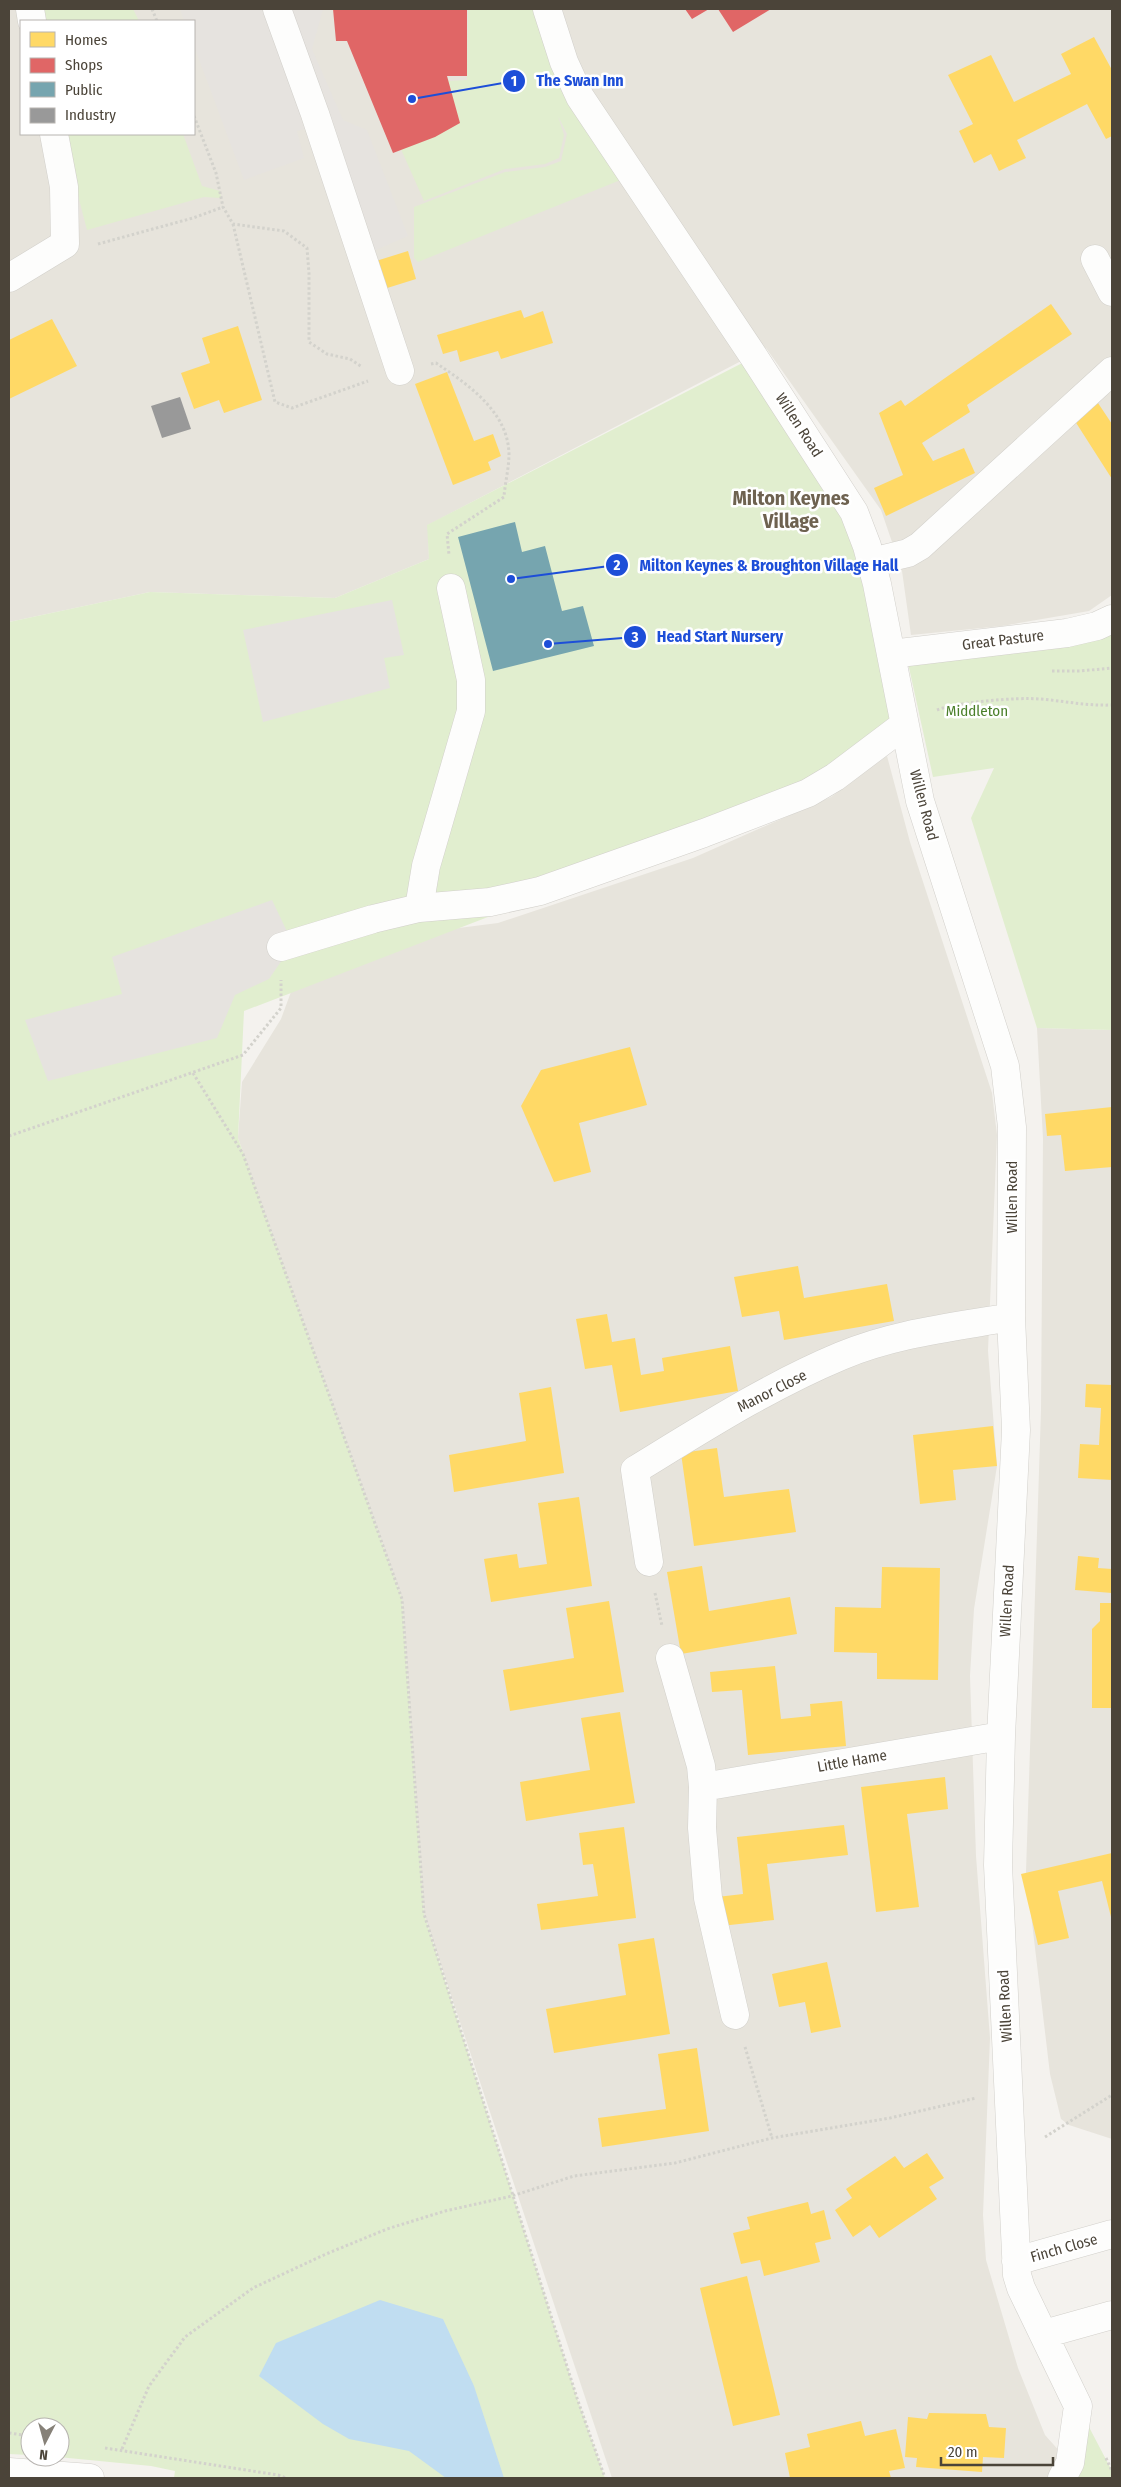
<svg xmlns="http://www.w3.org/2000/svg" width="1121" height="2487" viewBox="0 0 1121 2487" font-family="'Fira Sans Condensed',sans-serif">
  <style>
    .residential { fill: #e7e4dc; fill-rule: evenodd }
    .green { fill: #e1eecf }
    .parking { fill: #e6e3df }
    .water { fill: #c0ddf1 }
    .homes { fill: #ffd966 }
    .shops { fill: #e06666 }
    .public { fill: #76a5af }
    .industry { fill: #999 }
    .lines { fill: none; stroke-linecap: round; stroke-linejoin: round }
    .minor-casing { stroke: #d2d0cb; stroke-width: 29 }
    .path { stroke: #d3d2cc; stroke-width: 3; stroke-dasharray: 2.5 2.5; stroke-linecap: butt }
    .minor { stroke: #fdfdfc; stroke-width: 28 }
    .labels { text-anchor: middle; stroke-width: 5; stroke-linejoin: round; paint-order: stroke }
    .street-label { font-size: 15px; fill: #4b4439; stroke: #fff }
    .park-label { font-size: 15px; fill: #4a7f2a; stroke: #fff }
    .district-label { font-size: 20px; font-weight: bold; fill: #6e6250; stroke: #fff }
    .leader { fill: none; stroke: #1d4ed8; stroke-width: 2 }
    .callout-dot { fill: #1d4ed8; stroke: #fff; stroke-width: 2 }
    .mark-label { font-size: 15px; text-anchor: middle; font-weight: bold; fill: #fff }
    .callout-label { font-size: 16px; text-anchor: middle; font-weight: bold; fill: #1d4ed8; stroke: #fff; stroke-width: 5; stroke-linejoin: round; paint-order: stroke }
  </style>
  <rect width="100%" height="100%" fill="#f4f2ee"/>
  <path class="residential" d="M 9,9 L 1112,9 L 1112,595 L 1089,611 L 1002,626 L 911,635 L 902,571 L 881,510 L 766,348 L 428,525 L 429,559 L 335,598 L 150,592 L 9,622 ZM 21,21 L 194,21 L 194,134 L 21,134 Z
    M 887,756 L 910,842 L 992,1093 L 997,1135 L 988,1351 L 997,1466 L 974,1609 L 970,1676 L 976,1856 L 990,2038 L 983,2215 L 986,2260 L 1018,2368 L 1045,2435 L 1070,2463 L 1062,2478 L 612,2478 L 424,1914 L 402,1599 L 238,1138 L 242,1082 L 281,1019 L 295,981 L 388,937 L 498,923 L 693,858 L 831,797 Z
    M 1037,1028 L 1112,1030 L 1112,2139 L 1069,2125 L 1061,2119 L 1050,2074 L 1026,1872 L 1041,1410 L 1043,1139 Z"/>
  <path class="green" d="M 38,9 L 133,9 L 139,21 L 40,21 Z
    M 468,9 L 538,9 L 623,179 L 418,262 L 414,258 L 414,207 L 505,172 L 545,167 L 561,161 L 567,134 L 558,116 L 564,135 L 559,158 L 545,164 L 505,169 L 424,201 L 400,147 L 447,76 L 449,81 L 467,80 Z
    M 62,134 L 183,134 L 202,186 L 220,191 L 221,198 L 204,197 L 87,230 Z
    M 754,357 L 862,533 L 904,725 L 799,797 L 244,1011 L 238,1138 L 402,1599 L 424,1914 L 577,2398 L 605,2478 L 174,2478 L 175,2471 L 151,2466 L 58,2457 L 60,2457 L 60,2427 L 30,2427 L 30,2455 L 9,2454 L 9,622 L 150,592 L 335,598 L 429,559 L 427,525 Z
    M 1112,632 L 1112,1030 L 1037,1028 L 971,818 L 994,768 L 933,777 L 908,663 Z
    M 1078,2406 L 1112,2471 L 1112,2478 L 1062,2478 Z"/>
  <path class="parking" d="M 180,9 L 323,9 L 312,49 L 343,120 L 367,130 L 408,236 L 362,256 L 310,128 L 297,131 L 304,158 L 244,180 L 194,46 L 194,21 L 184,21 Z
    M 392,600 L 404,655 L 384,658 L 390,688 L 263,722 L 243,630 Z
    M 272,900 L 293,944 L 269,979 L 235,995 L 217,1038 L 48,1081 L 25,1020 L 122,994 L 112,957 Z"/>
  <path class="water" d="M 380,2300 L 443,2319 L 474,2386 L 504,2478 L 446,2478 L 409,2451 L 349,2439 L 323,2424 L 259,2376 L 276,2343 Z"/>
  <path class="homes" d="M 1094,37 L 1112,70 L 1112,136 L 1106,139 L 1087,104 L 1017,140 L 1026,158 L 999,171 L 991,154 L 974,163 L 959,131 L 973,124 L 948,75 L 991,55 L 1014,102 L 1071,74 L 1061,54 Z
    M 408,251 L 416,279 L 384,289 L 376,261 Z
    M 1051,304 L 1072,334 L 967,405 L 970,412 L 922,443 L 933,461 L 964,448 L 975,473 L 886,516 L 874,488 L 903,475 L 879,413 L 901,400 L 905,406 Z
    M 521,310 L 524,318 L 543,311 L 553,343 L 501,359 L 498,351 L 460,362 L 457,350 L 443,354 L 437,335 Z
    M 52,319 L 77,366 L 9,399 L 9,340 Z
    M 238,326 L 262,400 L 224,413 L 219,400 L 194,409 L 181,373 L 210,363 L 202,338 Z
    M 447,372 L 474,441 L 493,434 L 501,456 L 488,462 L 491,470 L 453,485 L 415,384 Z
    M 1098,403 L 1112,424 L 1112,479 L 1073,418 Z
    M 630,1047 L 647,1105 L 579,1123 L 591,1172 L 554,1182 L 521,1106 L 541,1070 Z
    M 1112,1107 L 1112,1167 L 1065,1171 L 1061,1135 L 1047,1136 L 1045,1114 Z
    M 798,1266 L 804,1298 L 887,1284 L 894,1321 L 784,1340 L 779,1311 L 742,1317 L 734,1277 Z
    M 607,1314 L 612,1342 L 635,1338 L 641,1375 L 664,1371 L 662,1358 L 730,1346 L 738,1391 L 620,1412 L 612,1365 L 585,1369 L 576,1319 Z
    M 1086,1384 L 1112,1385 L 1112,1480 L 1078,1478 L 1080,1444 L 1099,1445 L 1101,1408 L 1085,1407 Z
    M 551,1387 L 564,1473 L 454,1492 L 449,1455 L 526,1441 L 519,1393 Z
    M 993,1426 L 997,1466 L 953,1470 L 956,1500 L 920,1504 L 913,1435 Z
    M 717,1448 L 724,1497 L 789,1489 L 796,1532 L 694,1546 L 681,1453 Z
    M 579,1497 L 592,1586 L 491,1602 L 484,1559 L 517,1554 L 519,1568 L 547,1564 L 538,1503 Z
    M 1078,1556 L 1099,1558 L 1098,1568 L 1112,1569 L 1112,1593 L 1075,1590 Z
    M 702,1566 L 709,1611 L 790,1597 L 797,1634 L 681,1654 L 667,1572 Z
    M 882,1567 L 940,1568 L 938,1680 L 877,1679 L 877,1653 L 834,1652 L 835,1607 L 881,1608 Z
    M 609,1601 L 624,1692 L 510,1711 L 503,1670 L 574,1658 L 566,1608 Z
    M 1100,1603 L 1112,1603 L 1112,1708 L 1092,1708 L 1092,1629 L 1100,1621 Z
    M 775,1666 L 781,1719 L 811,1716 L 810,1704 L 842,1701 L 846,1746 L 748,1755 L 742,1690 L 712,1692 L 710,1672 Z
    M 620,1712 L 635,1803 L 526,1821 L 520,1782 L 590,1770 L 581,1718 Z
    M 945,1777 L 948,1809 L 907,1814 L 919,1907 L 876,1912 L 861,1787 Z
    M 844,1825 L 848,1855 L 767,1864 L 774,1920 L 721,1926 L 717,1897 L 743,1894 L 737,1837 Z
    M 624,1827 L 636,1918 L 541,1930 L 537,1904 L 598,1896 L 593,1864 L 583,1865 L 579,1833 Z
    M 1112,1853 L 1112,1921 L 1102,1881 L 1058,1891 L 1069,1938 L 1038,1945 L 1021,1874 Z
    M 654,1938 L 670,2034 L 554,2053 L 546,2009 L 626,1995 L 618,1944 Z
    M 827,1962 L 841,2027 L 811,2033 L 805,2002 L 779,2007 L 772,1974 Z
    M 697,2048 L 709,2131 L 602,2147 L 598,2118 L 666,2109 L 658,2054 Z
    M 927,2153 L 944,2178 L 929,2187 L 937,2199 L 879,2238 L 870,2225 L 853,2237 L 835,2210 L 852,2198 L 846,2189 L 895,2156 L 904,2168 Z
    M 808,2202 L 811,2214 L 824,2210 L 831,2239 L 815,2243 L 820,2262 L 764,2276 L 760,2260 L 741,2264 L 733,2233 L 750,2229 L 747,2217 Z
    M 747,2276 L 780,2415 L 733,2426 L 700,2288 Z
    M 929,2413 L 986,2414 L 989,2427 L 1006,2428 L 1004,2458 L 983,2457 L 982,2472 L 916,2467 L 917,2458 L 905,2457 L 908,2417 L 927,2419 Z
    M 861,2421 L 865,2436 L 896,2429 L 905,2468 L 889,2471 L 891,2478 L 790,2478 L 785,2453 L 810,2447 L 807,2434 Z"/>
  <path class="shops" d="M 333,9 L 467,9 L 467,76 L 447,76 L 460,123 L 435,137 L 393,153 L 347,41 L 336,41 Z
    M 685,9 L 709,9 L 692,19 Z
    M 718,9 L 771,9 L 733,32 Z"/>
  <path class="public" d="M 515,522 L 522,552 L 545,546 L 562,611 L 583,606 L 594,646 L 493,671 L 458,537 Z"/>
  <path class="industry" d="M 180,397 L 191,429 L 162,438 L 151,406 Z"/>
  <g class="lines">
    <g class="minor-casing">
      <path id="minor" d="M 30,9 L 32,21
        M 277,9 L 315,114 L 400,371
        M 547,9 L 564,62 L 580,97 L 754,357 L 854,512 L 867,546 L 877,584 L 920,801 L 1005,1066 L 1012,1127 L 1011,1317 L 1016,1430 L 1001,1736 L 998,1865 L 1017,2275 L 1021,2288 L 1078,2406 L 1070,2463 L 1062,2478
        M 1095,259 L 1112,292
        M 9,278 L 65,244 L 64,187 L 54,134
        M 871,562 L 908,553 L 920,546 L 1112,371
        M 891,654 L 1067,633 L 1097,626 L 1112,619
        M 419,908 L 426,866 L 471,711 L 471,680 L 451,588
        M 281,947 L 373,919 L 419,908 L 490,902 L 540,891 L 704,833 L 808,793 L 835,777 L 904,725
        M 649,1562 L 635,1470 C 702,1429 769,1386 841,1356 C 895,1333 955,1327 1011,1317
        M 670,1658 L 701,1766 L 703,1787 L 702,1828 L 708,1898 L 735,2015
        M 703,1787 L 1001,1736
        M 1016,2261 L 1112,2234
        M 1044,2334 L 1112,2315
        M 9,2472 L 90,2478"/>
    </g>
    <path class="path" d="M 152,9 L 157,21
      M 194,116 L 216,173 L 223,207 L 233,224 L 284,231 L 307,248 L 309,273 L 309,342 L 327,354 L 350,359 L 362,367
      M 233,224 L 275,402 L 292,408 L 368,381
      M 98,244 L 193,218 L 223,207
      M 431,364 L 436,363 C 467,384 508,411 509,454 C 509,468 505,483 504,497 L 447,534 L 449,555
      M 1052,671 L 1080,671 L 1112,668
      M 937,710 C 957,702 1018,697 1040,699 C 1064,701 1087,706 1112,705
      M 193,1073 L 243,1154 L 402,1599 L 424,1914 L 577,2398 L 605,2478
      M 9,1136 L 243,1055 L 281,1008 L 281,980
      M 655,1593 L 662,1626
      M 745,2047 L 772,2138
      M 1045,2137 L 1112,2095
      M 9,2433 L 30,2436
      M 105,2448 L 278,2475 L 286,2478
      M 122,2449 L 149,2386 L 185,2337 L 253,2288 L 326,2254 L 387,2229 L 445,2211 L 512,2196 L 574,2176 L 675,2163 L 772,2138 L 890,2118 L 976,2098
      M 1106,2458 L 1112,2471"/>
    <use href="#minor" class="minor"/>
  </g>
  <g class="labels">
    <g class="street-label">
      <text transform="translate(799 425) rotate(57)" y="5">Willen Road</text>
      <text transform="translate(1003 640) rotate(-7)" y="5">Great Pasture</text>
      <text transform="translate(924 805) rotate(75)" y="5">Willen Road</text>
      <text transform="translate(1012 1197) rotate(-90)" y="5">Willen Road</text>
      <text transform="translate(772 1391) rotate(-27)" y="5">Manor Close</text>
      <text transform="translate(1007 1601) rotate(-87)" y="5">Willen Road</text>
      <text transform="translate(852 1761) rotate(-10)" y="5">Little Hame</text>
      <text transform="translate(1005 2006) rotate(-93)" y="5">Willen Road</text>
      <text transform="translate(1064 2248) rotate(-16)" y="5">Finch Close</text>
    </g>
    <g class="park-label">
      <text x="977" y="716">Middleton</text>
    </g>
    <g class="district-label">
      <text x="791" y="505">Milton Keynes<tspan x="791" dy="23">Village</tspan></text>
    </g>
  </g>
  <path class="leader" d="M412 99L514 81M511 579L617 565M548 644L635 637"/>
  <g class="callout-dot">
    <circle cx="412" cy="99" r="5"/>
    <circle cx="511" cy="579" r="5"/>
    <circle cx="548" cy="644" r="5"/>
    <circle cx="514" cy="81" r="12"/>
    <circle cx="617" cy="565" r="12"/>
    <circle cx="635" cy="637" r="12"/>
  </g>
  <g class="mark-label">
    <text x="514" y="86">1</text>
    <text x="617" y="570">2</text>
    <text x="635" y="642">3</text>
  </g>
  <g class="callout-label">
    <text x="580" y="86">The Swan Inn</text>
    <text x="769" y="571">Milton Keynes &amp; Broughton Village Hall</text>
    <text x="720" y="642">Head Start Nursery</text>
  </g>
  <rect width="1121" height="2487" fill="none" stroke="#4b4439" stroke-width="20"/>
  <rect x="20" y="20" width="175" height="115" fill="#ffffff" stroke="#b7b4b0"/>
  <rect x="30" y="32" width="25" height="15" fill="#ffd966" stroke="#b7b4b0"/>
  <text x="65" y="45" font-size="15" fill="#4b4439">Homes</text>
  <rect x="30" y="58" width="25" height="15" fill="#e06666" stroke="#b7b4b0"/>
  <text x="65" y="70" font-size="15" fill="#4b4439">Shops</text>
  <rect x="30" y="82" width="25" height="15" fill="#76a5af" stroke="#b7b4b0"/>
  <text x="65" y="95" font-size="15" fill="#4b4439">Public</text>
  <rect x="30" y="108" width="25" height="15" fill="#999999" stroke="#b7b4b0"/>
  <text x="65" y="120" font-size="15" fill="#4b4439">Industry</text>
  <g transform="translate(45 2442) rotate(186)"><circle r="24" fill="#ffffff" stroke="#b7b4b0"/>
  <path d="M0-4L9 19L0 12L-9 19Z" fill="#868178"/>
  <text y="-8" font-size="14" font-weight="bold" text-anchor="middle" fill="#4b4439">N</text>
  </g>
  <path d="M941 2457v8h112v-8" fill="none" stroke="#4b4439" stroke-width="2.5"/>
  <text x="948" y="2457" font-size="15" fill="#4b4439" stroke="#ffffff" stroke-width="4" paint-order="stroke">20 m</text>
</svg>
